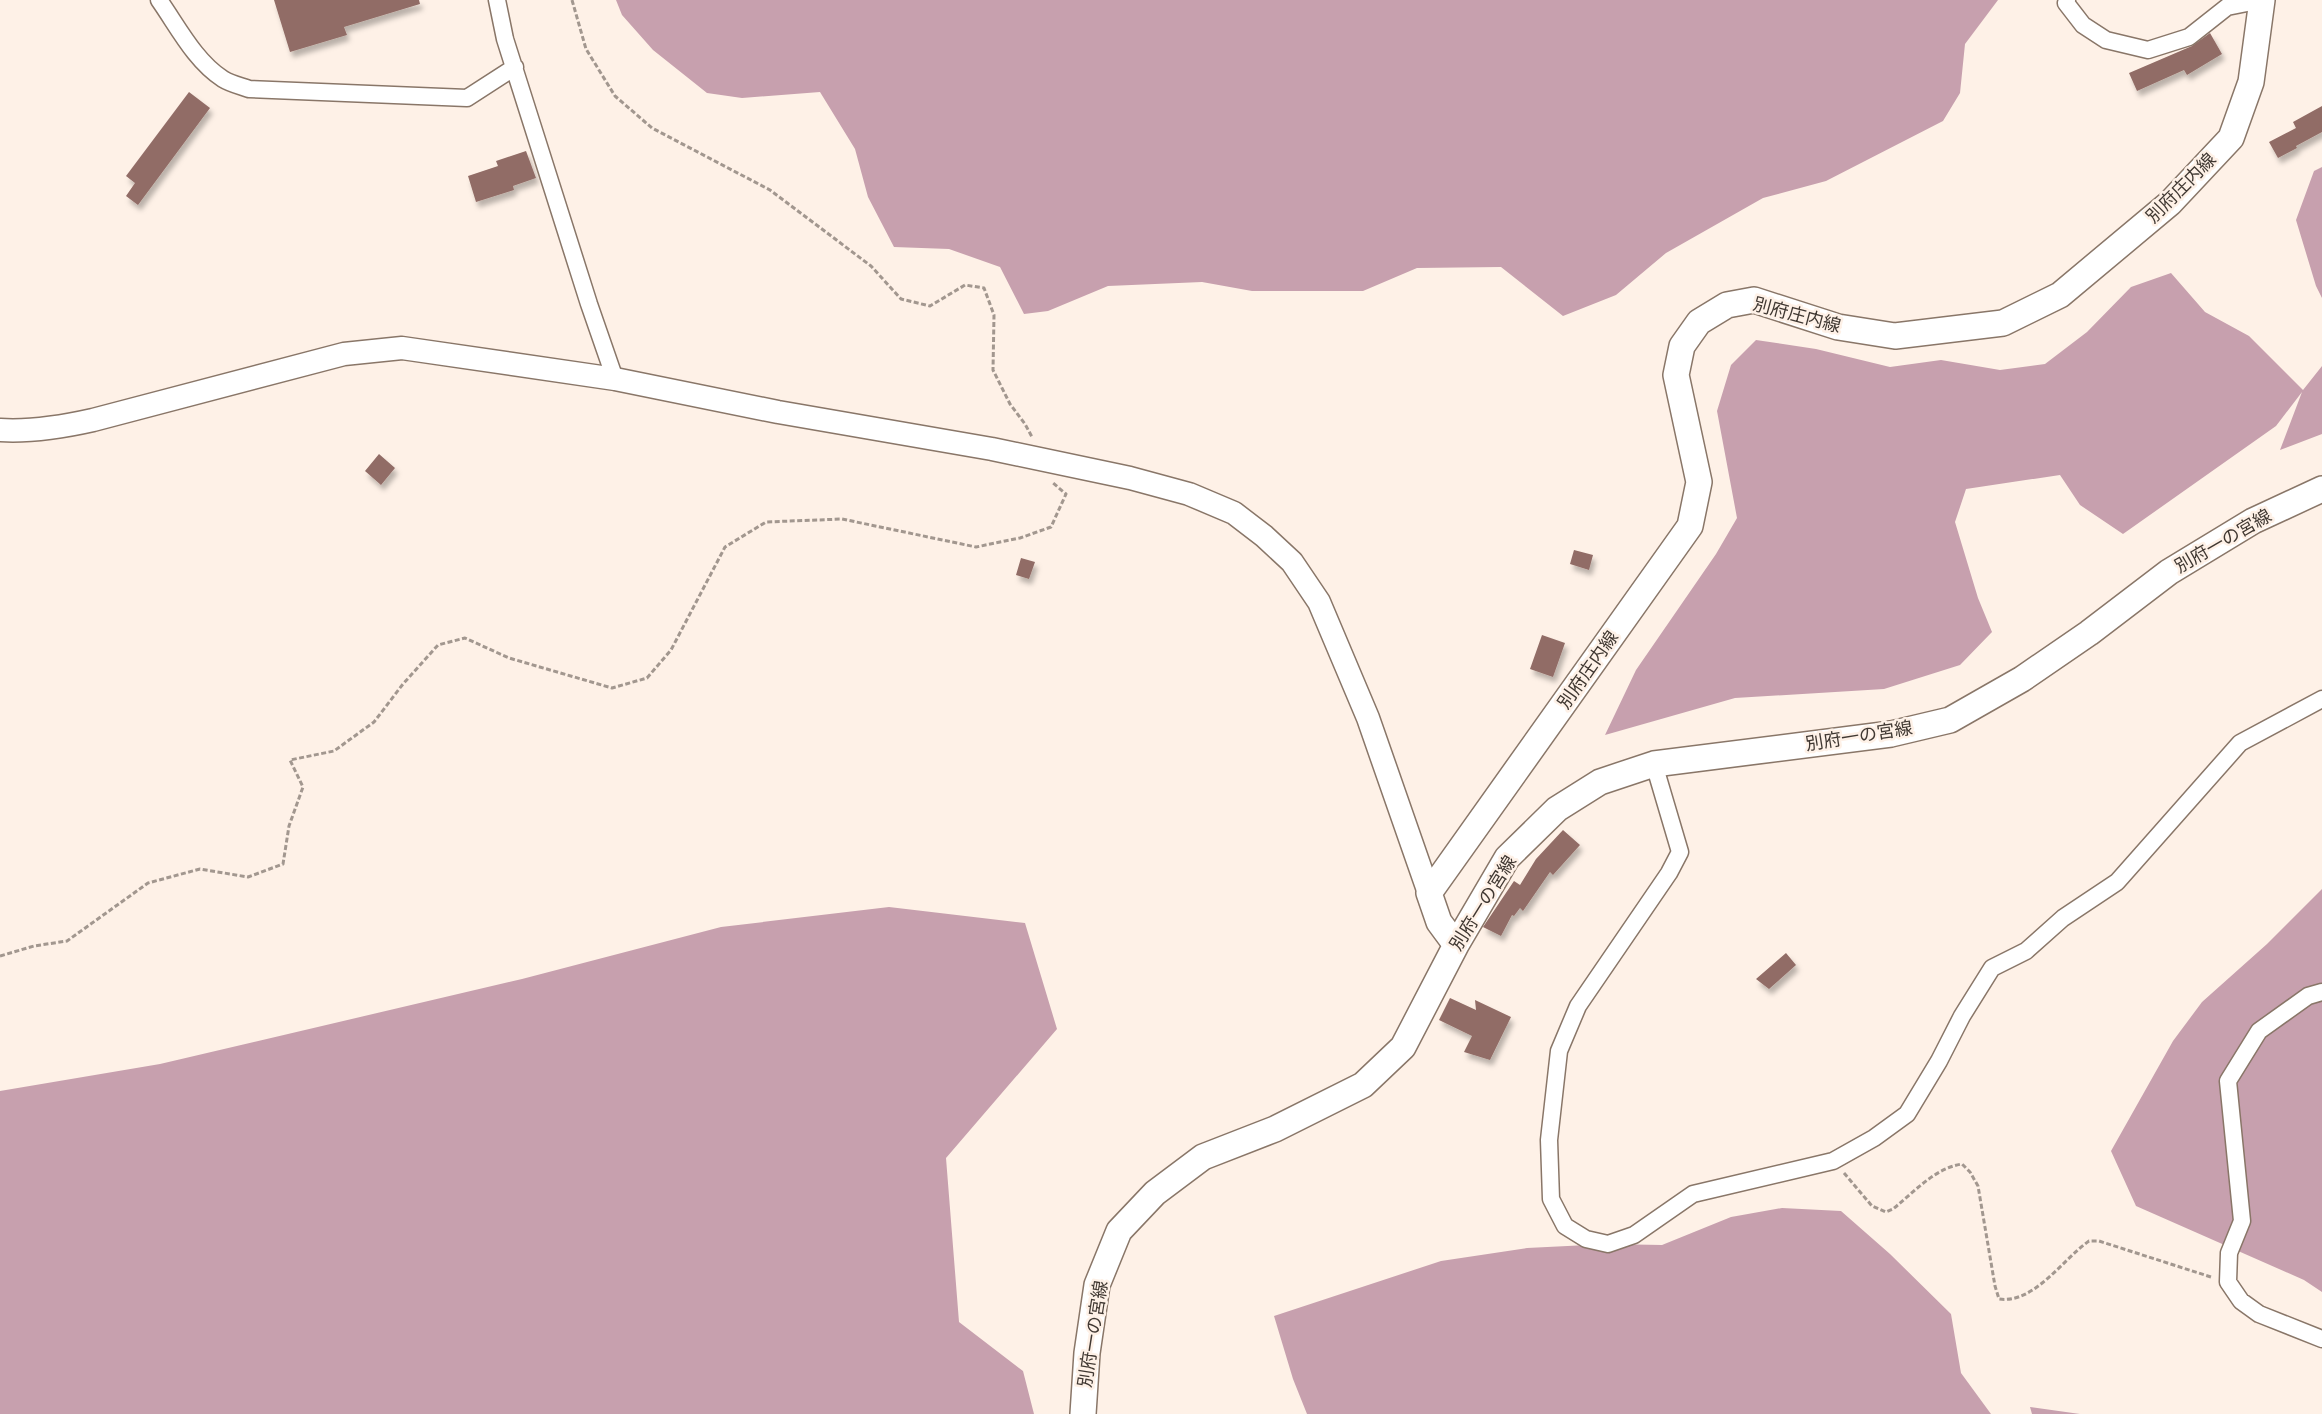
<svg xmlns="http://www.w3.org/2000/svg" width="2322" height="1414" viewBox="0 0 2322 1414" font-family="Signika,'Noto Sans JP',sans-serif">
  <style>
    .forest { fill: #c7a0ae }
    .building { fill: #916c66; filter: url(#shadow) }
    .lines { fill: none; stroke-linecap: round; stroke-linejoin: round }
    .street-casing { stroke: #897668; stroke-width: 19 }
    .secondary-casing { stroke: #897668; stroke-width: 25 }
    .primary-casing { stroke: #897668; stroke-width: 28 }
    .path { stroke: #a2978f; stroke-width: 3; stroke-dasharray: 5 2.5; stroke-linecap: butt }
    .street { stroke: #fff; stroke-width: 16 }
    .secondary { stroke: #fff; stroke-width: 22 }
    .primary { stroke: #fff; stroke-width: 25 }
    .labels { text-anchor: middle; stroke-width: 5; stroke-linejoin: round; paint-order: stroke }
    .street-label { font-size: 18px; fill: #403832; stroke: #fef1e7 }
  </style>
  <defs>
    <filter id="shadow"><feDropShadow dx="3" dy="5.5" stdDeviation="2.5" flood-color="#0004"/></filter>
  </defs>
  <rect width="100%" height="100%" fill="#fef1e7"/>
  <path class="forest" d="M 616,0 L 1998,0 L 1965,44 L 1960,93 L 1943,121 L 1826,181 L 1763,198 L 1666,253 L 1616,295 L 1563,316 L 1501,267 L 1417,268 L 1363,291 L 1252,291 L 1202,282 L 1108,286 L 1048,311 L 1024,314 L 1000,267 L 949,249 L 894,247 L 868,197 L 855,149 L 820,92 L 742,98 L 707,93 L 653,50 L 622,15 Z
    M 2322,167 L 2322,298 L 2316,286 L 2296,220 L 2314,171 Z
    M 2171,273 L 2205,312 L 2249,336 L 2303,390 L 2322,366 L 2322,434 L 2280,450 L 2302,392 L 2276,426 L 2123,534 L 2080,505 L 2060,475 L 1966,489 L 1955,522 L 1978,598 L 1992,632 L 1960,665 L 1884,689 L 1735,698 L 1605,735 L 1636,670 L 1716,554 L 1737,518 L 1717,411 L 1731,365 L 1756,340 L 1816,349 L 1890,367 L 1941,360 L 2000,370 L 2045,364 L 2087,332 L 2131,287 Z
    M 2322,889 L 2322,1292 L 2304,1280 L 2136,1206 L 2111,1151 L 2173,1041 L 2202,1002 L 2267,944 Z
    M 889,907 L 1025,923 L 1057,1029 L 946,1158 L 959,1322 L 1023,1371 L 1034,1414 L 0,1414 L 0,1091 L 160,1064 L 522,979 L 721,927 Z
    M 1782,1208 L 1841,1211 L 1890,1254 L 1951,1314 L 1961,1373 L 1991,1414 L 1307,1414 L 1293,1379 L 1274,1316 L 1441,1261 L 1527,1248 L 1608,1244 L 1662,1245 L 1731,1217 Z
    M 2030,1407 L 2080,1414 L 2032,1414 Z"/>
  <path class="building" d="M 274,0 L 419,0 L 420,4 L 344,27 L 347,35 L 290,52 Z
    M 2210,33 L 2222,54 L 2187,75 L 2184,70 L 2137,91 L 2129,73 L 2192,46 Z
    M 189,92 L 210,108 L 138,205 L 126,196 L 135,183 L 126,176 Z
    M 2322,106 L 2322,132 L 2296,146 L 2297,148 L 2278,158 L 2269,142 L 2296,128 L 2293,122 Z
    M 526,151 L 536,178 L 513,186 L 514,190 L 476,202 L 468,176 L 498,166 L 496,161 Z
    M 379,454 L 395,468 L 381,485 L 365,471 Z
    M 1574,550 L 1593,555 L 1589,570 L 1570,564 Z
    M 1021,558 L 1035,562 L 1029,579 L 1016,575 Z
    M 1542,635 L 1565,643 L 1553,677 L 1530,669 Z
    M 1563,830 L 1580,845 L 1553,875 L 1550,872 L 1523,911 L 1520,908 L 1514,916 L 1512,915 L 1501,936 L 1483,927 L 1514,881 L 1520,885 L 1536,859 Z
    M 1786,953 L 1796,965 L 1769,989 L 1756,979 Z
    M 1450,998 L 1476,1010 L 1475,1000 L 1511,1017 L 1490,1060 L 1464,1052 L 1472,1036 L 1439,1020 Z"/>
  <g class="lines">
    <g class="street-casing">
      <path id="street" d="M 159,0 C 178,27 195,61 223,79 C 231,84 241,86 249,89 L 467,98 L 515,67
        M 497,0 L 505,39 L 589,304 L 615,379
        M 2067,0 L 2066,3 L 2083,25 L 2106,40 L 2148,50 L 2189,37 L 2227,7 L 2262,0
        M 1654,764 L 1680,852 L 1669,873 L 1578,1006 L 1559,1051 L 1549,1140 L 1551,1199 L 1565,1226 L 1586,1239 L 1608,1244 L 1634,1235 L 1693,1194 L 1833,1161 L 1874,1138 L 1907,1114 L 1939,1061 L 1962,1016 L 1992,968 L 2026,951 L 2063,918 L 2117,882 L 2240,743 L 2322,699
        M 2322,992 L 2308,996 L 2259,1031 L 2228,1081 L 2242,1221 L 2229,1253 L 2228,1282 L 2241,1301 L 2259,1314 L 2322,1339"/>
    </g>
    <g class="secondary-casing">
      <path id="secondary" d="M 0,430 C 32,432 62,427 93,420 L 344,354 L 402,348 L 615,379 L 778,412 L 992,449 L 1130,478 L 1189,494 L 1234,513 L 1264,536 L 1292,562 L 1319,602 L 1368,718 L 1429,893"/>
    </g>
    <g class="primary-casing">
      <path id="primary" d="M 1456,945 L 1439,922 L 1429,893 L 1690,526 L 1699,482 L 1676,375 L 1682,346 L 1699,322 L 1727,305 L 1754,300 L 1838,327 L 1895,336 L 2003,323 L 2060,295 L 2170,203 L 2231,138 L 2251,82 L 2262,0
        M 1083,1414 L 1087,1353 L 1097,1285 L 1119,1231 L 1155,1193 L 1203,1157 L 1275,1129 L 1363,1085 L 1403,1047 L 1456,945 L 1507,858 L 1557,809 L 1600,782 L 1654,764 L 1891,734 L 1950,720 L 2022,679 L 2089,633 L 2169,572 L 2253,521 L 2322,489"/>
    </g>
    <path class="path" d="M 572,0 L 586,49 L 615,96 L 652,128 L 770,190 L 871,266 L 901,299 L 930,306 L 965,285 L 984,288 L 994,315 L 993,370 L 1010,404 L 1025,424 L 1032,437
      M 0,956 L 34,946 L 67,941 L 148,883 L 200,869 L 248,877 L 283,864 L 289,826 L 303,787 L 290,760 L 334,751 L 374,722 L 403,684 L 438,645 L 465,638 L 509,658 L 612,688 L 647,678 L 671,650 L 725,547 L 766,522 L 842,519 L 976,547 L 1020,538 L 1051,527 L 1066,494 L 1053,483
      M 1844,1173 L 1872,1206 L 1886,1212 L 1893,1209 C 1914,1192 1935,1168 1962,1164 L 1970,1172 L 1978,1186 L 1995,1286 L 1999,1299 C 2034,1304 2062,1260 2089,1241 L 2099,1241 L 2211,1277"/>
    <use href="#street" class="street"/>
    <use href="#secondary" class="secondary"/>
    <use href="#primary" class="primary"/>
  </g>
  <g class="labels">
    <g class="street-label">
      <text transform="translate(2181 188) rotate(-45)" y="6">別府庄内線</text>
      <text transform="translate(1797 315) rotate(15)" y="6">別府庄内線</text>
      <text transform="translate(2223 541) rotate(-30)" y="6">別府一の宮線</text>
      <text transform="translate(1588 670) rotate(-55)" y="6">別府庄内線</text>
      <text transform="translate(1859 736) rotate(-9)" y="6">別府一の宮線</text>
      <text transform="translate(1483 903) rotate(-58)" y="6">別府一の宮線</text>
      <text transform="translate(1093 1334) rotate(-81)" y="6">別府一の宮線</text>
    </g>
  </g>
</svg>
